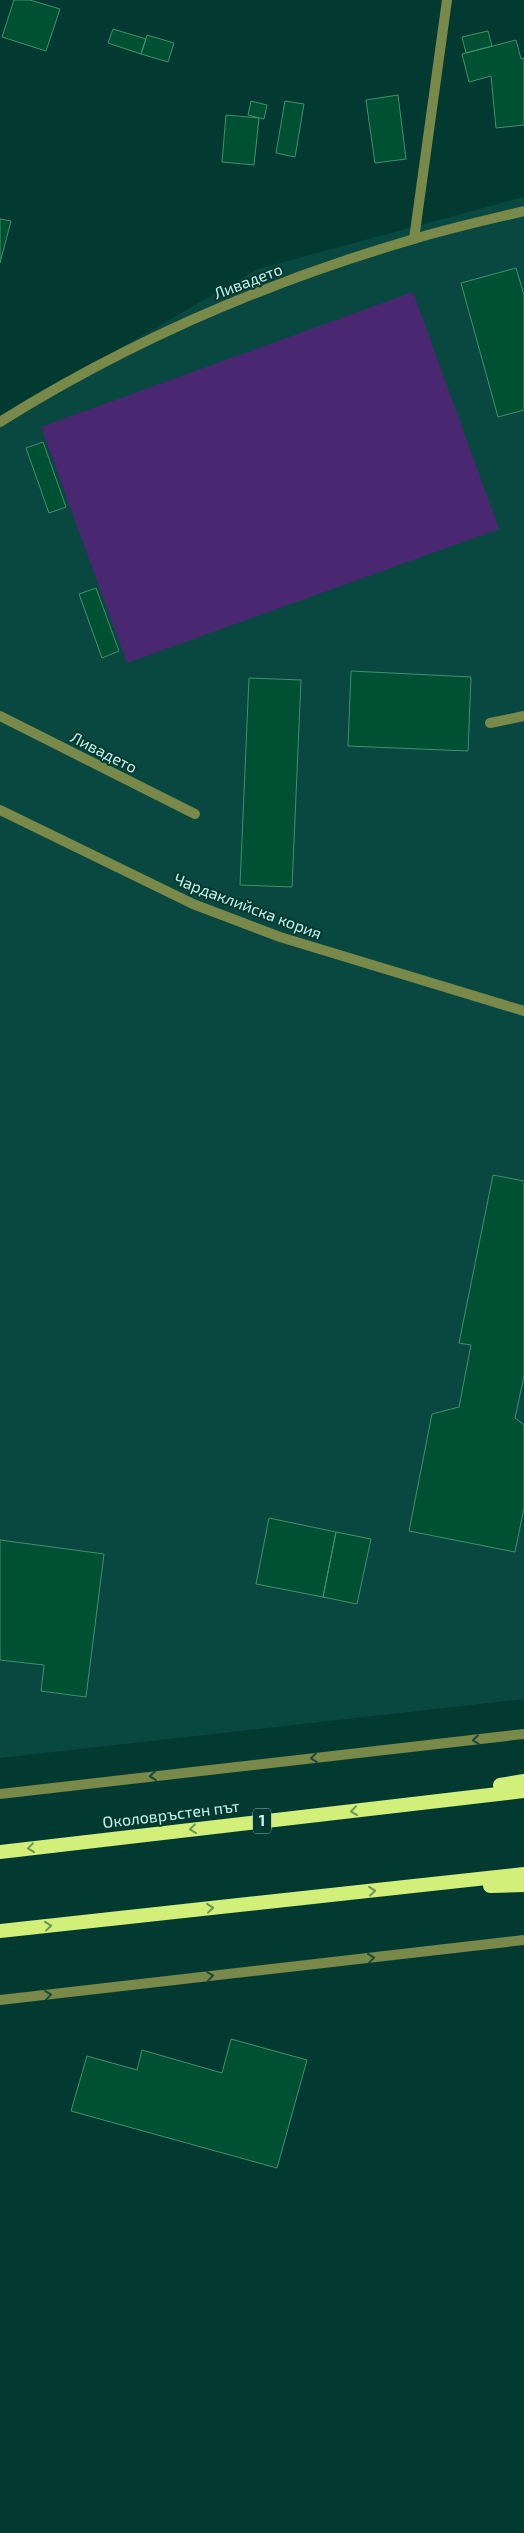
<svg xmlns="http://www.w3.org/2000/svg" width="524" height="2533" viewBox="0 0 524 2533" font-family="'Exo 2',sans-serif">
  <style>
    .built { fill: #084840 }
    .pitch { fill: #492871 }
    .building { fill: #005033; stroke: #458f6c }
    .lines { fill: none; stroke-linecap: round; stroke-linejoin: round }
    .service { stroke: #788949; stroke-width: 10 }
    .minor { stroke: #788949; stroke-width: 10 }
    .trunk { stroke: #d2ef79; stroke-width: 14 }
    .oneway { stroke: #1a4a37 }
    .oneway2 { stroke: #6a9456 }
    .labels { text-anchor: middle; stroke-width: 4; stroke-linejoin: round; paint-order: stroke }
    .shield { fill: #023a32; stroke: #8dbcb4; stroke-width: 1 }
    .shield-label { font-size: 15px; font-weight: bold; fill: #c9f4eb }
    .street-label { font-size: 16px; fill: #c9f4eb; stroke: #023a32 }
  </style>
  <rect width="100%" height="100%" fill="#023a32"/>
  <path class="built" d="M 524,197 L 524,1699 L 0,1758 L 0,417 L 258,269 Z"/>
  <path class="pitch" d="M 413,292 L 499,529 L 127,663 L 41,427 Z"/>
  <path class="building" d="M 14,0 L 30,0 L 60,9 L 46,51 L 2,37 Z
    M 113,29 L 146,39 L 141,54 L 108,43 Z
    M 488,31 L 492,46 L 466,53 L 462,37 Z
    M 147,35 L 174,43 L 168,62 L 141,54 Z
    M 516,40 L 521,59 L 524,58 L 524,125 L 496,128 L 491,76 L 469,82 L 462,54 Z
    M 398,95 L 406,159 L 375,163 L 366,100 Z
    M 251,101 L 267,105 L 264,119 L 248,115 Z
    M 285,101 L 304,104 L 295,157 L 276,153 Z
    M 226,115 L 259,118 L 254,165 L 222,162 Z
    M 0,219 L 11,221 L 0,263 Z
    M 516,268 L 524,295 L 524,410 L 498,417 L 461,283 Z
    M 43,442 L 66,507 L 49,513 L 26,448 Z
    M 96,588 L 119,651 L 102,658 L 79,594 Z
    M 351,671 L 471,677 L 468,751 L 348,746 Z
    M 249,678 L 301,680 L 292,887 L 240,885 Z
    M 493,1175 L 524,1181 L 524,1376 L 515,1418 L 524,1425 L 524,1508 L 515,1552 L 409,1531 L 432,1414 L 459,1407 L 471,1345 L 459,1343 Z
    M 269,1518 L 336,1532 L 323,1597 L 256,1584 Z
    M 336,1532 L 371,1539 L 357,1604 L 323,1597 Z
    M 0,1540 L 104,1554 L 86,1697 L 41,1691 L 44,1665 L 0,1660 Z
    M 231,2039 L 307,2060 L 277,2168 L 71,2111 L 87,2056 L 137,2070 L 142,2050 L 222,2073 Z"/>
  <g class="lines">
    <path class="service" d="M 414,239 L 447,0
      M 0,716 L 195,814
      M 490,723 L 524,716"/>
    <path class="minor" d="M 0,422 C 128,342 269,281 414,239 C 450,228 487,220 524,211
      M 0,810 L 193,904 L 280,937 L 524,1011
      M 0,1794 L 524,1734
      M 0,2000 L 524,1940"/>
    <path class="trunk" d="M 500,1785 L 524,1781
      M 0,1852 L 524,1791
      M 490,1886 L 524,1885
      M 0,1931 L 524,1874"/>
  </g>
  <defs><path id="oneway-chevron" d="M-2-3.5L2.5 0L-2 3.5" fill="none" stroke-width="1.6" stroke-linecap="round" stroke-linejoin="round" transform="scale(1.25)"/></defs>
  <g class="oneway">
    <use href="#oneway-chevron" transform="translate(476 1740) rotate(174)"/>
    <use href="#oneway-chevron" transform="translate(314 1758) rotate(174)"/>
    <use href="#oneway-chevron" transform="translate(153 1776) rotate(174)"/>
    <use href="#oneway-chevron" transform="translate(371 1958) rotate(-7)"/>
    <use href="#oneway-chevron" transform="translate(210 1976) rotate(-7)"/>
    <use href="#oneway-chevron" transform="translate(48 1995) rotate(-7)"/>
  </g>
  <g class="oneway2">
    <use href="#oneway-chevron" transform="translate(354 1811) rotate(173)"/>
    <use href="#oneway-chevron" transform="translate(193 1829) rotate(173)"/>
    <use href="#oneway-chevron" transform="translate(31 1848) rotate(173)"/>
    <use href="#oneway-chevron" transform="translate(372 1891) rotate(-6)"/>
    <use href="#oneway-chevron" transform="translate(210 1908) rotate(-6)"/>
    <use href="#oneway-chevron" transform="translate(48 1926) rotate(-6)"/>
  </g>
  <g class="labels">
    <rect class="shield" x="253" y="1808.5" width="18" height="25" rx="4"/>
    <g class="shield-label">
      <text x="262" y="1826">1</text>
    </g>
    <g class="street-label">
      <text transform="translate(248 281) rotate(-21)" y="6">Ливадето</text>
      <text transform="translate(104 752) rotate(27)" y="6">Ливадето</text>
      <text transform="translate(248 906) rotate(21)" y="6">Чардаклийска кория</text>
      <text transform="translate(171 1814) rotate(-7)" y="6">Околовръстен път</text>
    </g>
  </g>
</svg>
